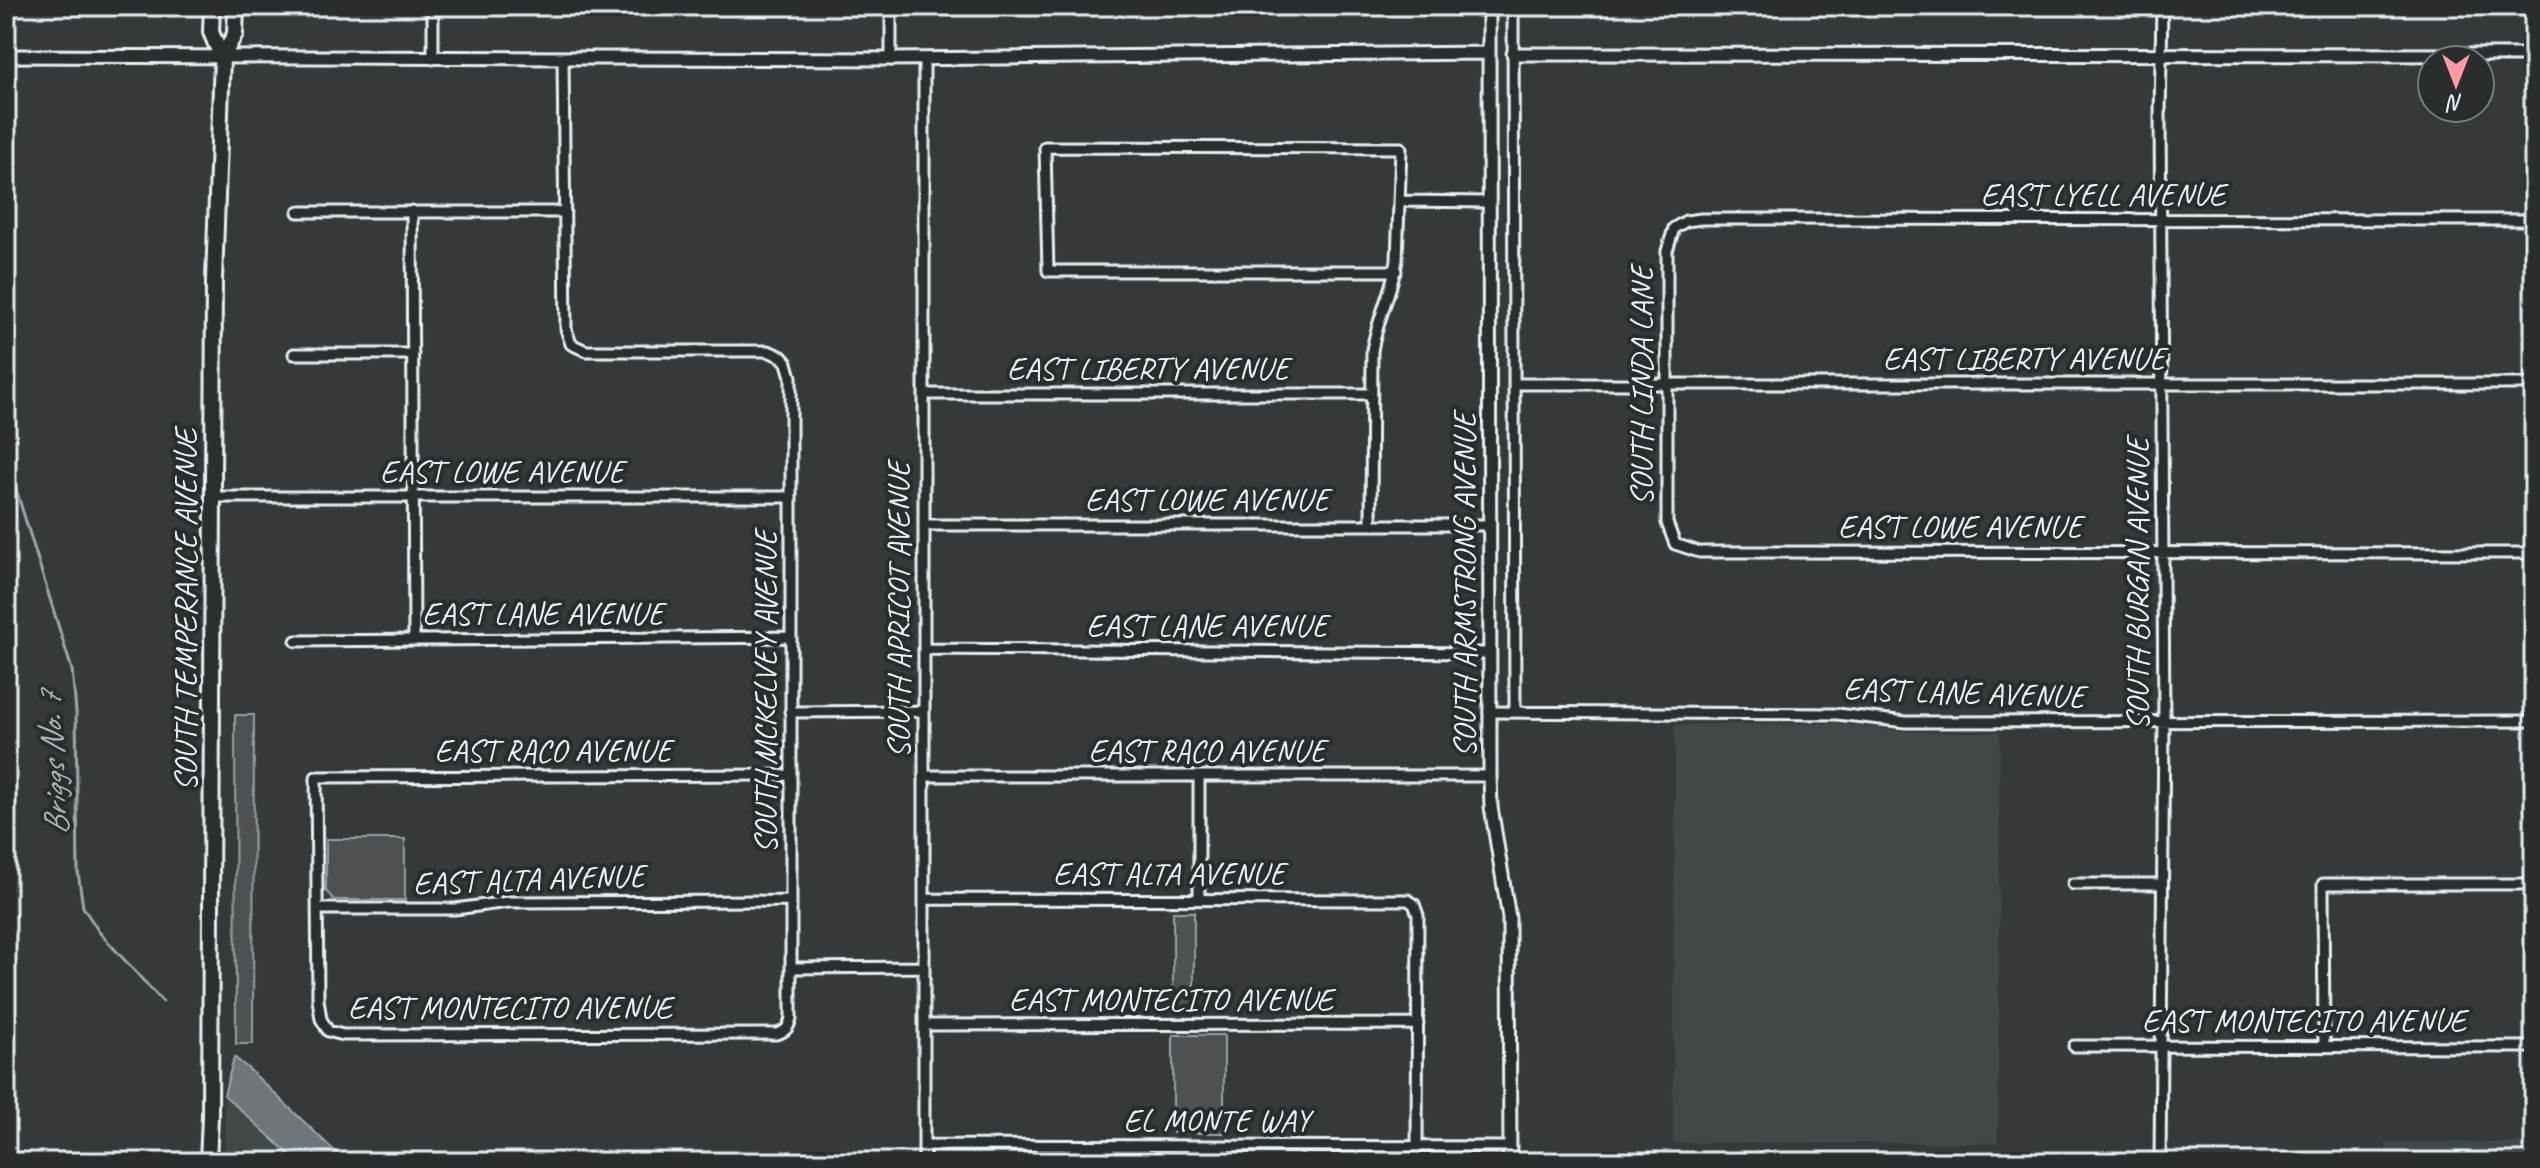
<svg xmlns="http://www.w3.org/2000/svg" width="2540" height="1168" viewBox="0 0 2540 1168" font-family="Caveat,sans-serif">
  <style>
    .built { fill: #424647 }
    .green { fill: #4d5152; stroke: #9aa1a5; stroke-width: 2 }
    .water { fill: #707579; stroke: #a0a7ac; stroke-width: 2 }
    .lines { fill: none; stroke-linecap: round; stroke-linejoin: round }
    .stream { stroke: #a0a7ac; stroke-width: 3 }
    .minor-casing { stroke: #e8f1f8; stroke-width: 15 }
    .tertiary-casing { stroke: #e8f1f8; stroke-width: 17 }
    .secondary-casing { stroke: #e8f1f8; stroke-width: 20 }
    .minor { stroke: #2a2d2e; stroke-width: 9 }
    .tertiary { stroke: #2a2d2e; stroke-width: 11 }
    .secondary { stroke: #2a2d2e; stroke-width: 14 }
    .labels { text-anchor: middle; stroke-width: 8; stroke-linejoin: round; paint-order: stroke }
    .street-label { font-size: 32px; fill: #e8f1f8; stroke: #2a2d2e }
    .water-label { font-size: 34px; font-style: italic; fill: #acb3b8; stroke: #2a2d2e }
  </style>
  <rect width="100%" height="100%" fill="#35393a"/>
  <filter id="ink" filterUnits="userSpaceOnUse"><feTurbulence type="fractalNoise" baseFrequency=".0125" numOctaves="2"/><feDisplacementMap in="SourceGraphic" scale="16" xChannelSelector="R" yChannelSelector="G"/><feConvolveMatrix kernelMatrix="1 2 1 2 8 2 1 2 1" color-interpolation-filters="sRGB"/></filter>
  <g filter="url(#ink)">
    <path class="built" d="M 1836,723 L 1914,732 L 2000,732 L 1998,1143 L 1673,1143 L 1675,725 Z
      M 224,1095 L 291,1157 L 298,1162 L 225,1162 Z
      M 2386,1142 L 2534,1143 L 2534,1162 L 2387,1162 Z"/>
    <path class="green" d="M 235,715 L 254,715 L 253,1044 L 236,1044 Z
      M 326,839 L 405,839 L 405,900 L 334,900 L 326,891 Z
      M 1173,912 L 1194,912 L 1194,1010 L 1173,1010 Z
      M 1173,1035 L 1224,1035 L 1224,1133 L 1173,1133 Z"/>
    <path class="water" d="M 234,1057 L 249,1069 L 346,1162 L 298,1162 L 224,1095 Z"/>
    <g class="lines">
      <path class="stream" d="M 6,457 L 72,670 L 76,711 L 78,872 L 83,907 L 99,932 L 163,1002"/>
      <g class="minor-casing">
        <path id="minor" d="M 891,6 L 891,59
          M 1513,6 L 1515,712
          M 563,58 L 566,329 L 571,344 L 586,351 L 768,351 L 782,357 L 787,363 L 791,377 L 791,1018 C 789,1027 786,1032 776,1034 L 343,1035 L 328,1031 L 321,1019 L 318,999 L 316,777 L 790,775
          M 433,59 L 433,6
          M 1400,201 L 1489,202
          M 412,211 L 414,640
          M 298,212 L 565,212
          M 2534,220 L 1701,219 L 1686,221 L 1674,228 L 1667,251 L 1667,523 L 1675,544 L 1699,552 L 2534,553
          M 294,354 L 413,354
          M 1514,384 L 2534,384
          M 924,394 L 1371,394
          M 214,497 L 791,497
          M 924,525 L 1490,525
          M 1371,525 L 1372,351 C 1377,319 1392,292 1397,260 L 1401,148 L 1045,147 L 1048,271 L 1396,271
          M 296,641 L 790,637
          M 924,649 L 1489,653
          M 790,712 L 924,711
          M 1489,712 L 1837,714 L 1906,722 L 2534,721
          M 924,776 L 1490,776
          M 1199,776 L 1199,898
          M 2073,884 L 2162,884
          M 924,899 L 1408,900 L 1414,904 L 1418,915 L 1417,1146
          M 317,909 L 455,909 L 508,902 L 791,901
          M 791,968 L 924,967
          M 924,1025 L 1418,1024
          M 2074,1046 L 2534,1047
          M 2324,1046 L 2323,884 L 2534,884
          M 924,1145 L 1510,1147
          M 1196,1146 L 1197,1162
          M 924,1162 L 924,59
          M 2160,1162 L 2164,721 L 2160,114 L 2162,6"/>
      </g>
      <g class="tertiary-casing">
        <path id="tertiary" d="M 1489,6 L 1490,776 L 1491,807 L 1509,918 L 1510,1162
          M 1513,54 L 2534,55
          M 6,56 L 891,59 L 1489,53"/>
      </g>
      <g class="secondary-casing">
        <path id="secondary" d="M 212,6 L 211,32 L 222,58
          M 208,1162 L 210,1117 L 214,280 L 222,58 L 235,34 L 236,6"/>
      </g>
      <use href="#minor" class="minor"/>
      <use href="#tertiary" class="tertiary"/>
      <use href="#secondary" class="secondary"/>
    </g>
  </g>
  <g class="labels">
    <g class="street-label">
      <text x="2103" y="205">EAST LYELL AVENUE</text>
      <text x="2024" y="369">EAST LIBERTY AVENUE</text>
      <text x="1148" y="379">EAST LIBERTY AVENUE</text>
      <text transform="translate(1641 386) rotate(-90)" y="11">SOUTH LINDA LANE</text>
      <text x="502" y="482">EAST LOWE AVENUE</text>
      <text x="1207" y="510">EAST LOWE AVENUE</text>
      <text x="1960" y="537">EAST LOWE AVENUE</text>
      <text transform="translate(2137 584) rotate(-90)" y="11">SOUTH BURGAN AVENUE</text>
      <text transform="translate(1464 585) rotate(-90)" y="11">SOUTH ARMSTRONG AVENUE</text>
      <text transform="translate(185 610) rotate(-90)" y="11">SOUTH TEMPERANCE AVENUE</text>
      <text transform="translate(898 610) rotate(-90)" y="11">SOUTH APRICOT AVENUE</text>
      <text x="543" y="624">EAST LANE AVENUE</text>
      <text x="1207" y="636">EAST LANE AVENUE</text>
      <text transform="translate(765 692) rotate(-90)" y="11">SOUTH MCKELVEY AVENUE</text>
      <text transform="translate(1964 692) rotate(2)" y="11">EAST LANE AVENUE</text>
      <text x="553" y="761">EAST RACO AVENUE</text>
      <text x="1207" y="761">EAST RACO AVENUE</text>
      <text x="1169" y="884">EAST ALTA AVENUE</text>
      <text transform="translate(529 879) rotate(-2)" y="11">EAST ALTA AVENUE</text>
      <text x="1171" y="1010">EAST MONTECITO AVENUE</text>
      <text x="510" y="1018">EAST MONTECITO AVENUE</text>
      <text x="2304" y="1031">EAST MONTECITO AVENUE</text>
      <text x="1217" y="1131">EL MONTE WAY</text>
    </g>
    <g class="water-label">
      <text transform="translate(52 764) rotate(-93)" y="12">Briggs No. 7</text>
    </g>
  </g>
  <rect width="2540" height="1168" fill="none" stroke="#2a2d2e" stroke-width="32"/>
  <rect x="16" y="16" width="2508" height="1136" fill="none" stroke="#e8f1f8" stroke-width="3" filter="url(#ink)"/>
  <g transform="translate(2456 84) rotate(180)"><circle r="38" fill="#2a2d2e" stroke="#767b7f" stroke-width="2"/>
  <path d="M0-6L14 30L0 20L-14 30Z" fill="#ff9aa2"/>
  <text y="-12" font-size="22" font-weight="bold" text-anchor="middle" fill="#e8f1f8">N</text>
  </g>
</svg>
